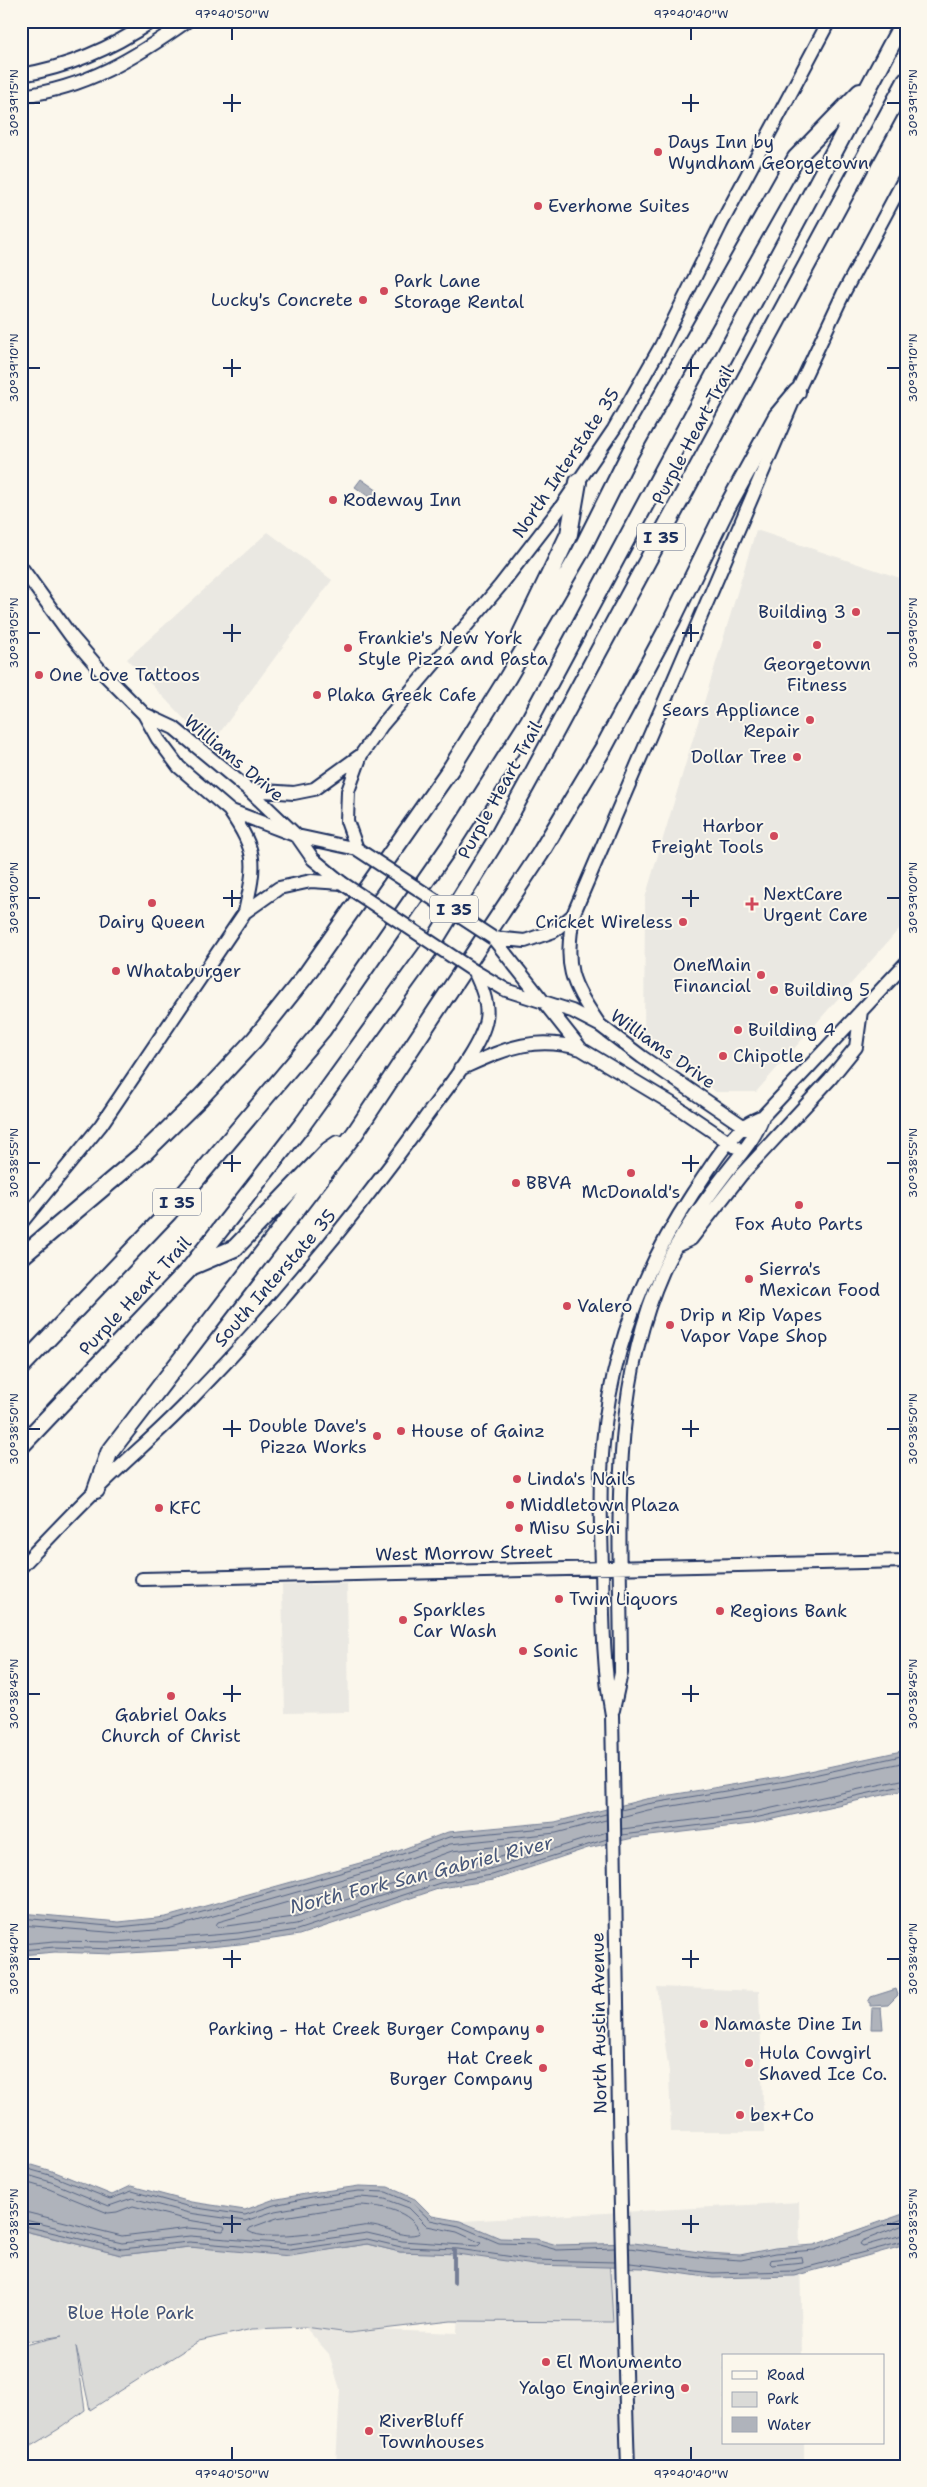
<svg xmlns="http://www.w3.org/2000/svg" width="927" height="2487" viewBox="0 0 927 2487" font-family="'Shantell Sans',sans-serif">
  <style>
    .built { fill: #eae8e2 }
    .green { fill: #dadad7; stroke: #7a849a }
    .water { fill: #afb3bb; stroke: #747e96 }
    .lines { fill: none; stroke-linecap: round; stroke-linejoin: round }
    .shore { stroke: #566483; stroke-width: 1 }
    .stream { stroke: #747e96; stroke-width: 4 }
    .secondary-casing { stroke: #1b2f5e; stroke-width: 16 }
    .highway-casing { stroke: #1b2f5e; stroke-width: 20 }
    .secondary { stroke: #fbf7ec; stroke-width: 12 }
    .highway { stroke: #fbf7ec; stroke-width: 16 }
    .secondary-bridge-casing { stroke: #1b2f5e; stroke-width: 16; stroke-linecap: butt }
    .secondary-bridge { stroke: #fbf7ec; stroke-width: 12 }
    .ticks { fill: none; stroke: #1b2f5e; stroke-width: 2 }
    .poi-dot { fill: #d1495b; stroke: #fbf7ec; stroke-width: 2 }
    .labels { text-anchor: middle; stroke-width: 4; stroke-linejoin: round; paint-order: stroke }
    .shield { fill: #fbf7ec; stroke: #5e6b89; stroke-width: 1 }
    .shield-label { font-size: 16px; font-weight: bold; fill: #1b2f5e }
    .poi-label { font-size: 18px; fill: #1b2f5e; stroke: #fbf7ec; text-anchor: start }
    .street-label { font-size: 18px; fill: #1b2f5e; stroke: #fbf7ec }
    .park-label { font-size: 18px; fill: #415176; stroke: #fbf7ec }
    .water-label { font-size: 19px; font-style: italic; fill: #47577a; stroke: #fbf7ec }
    .neatline { fill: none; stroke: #1b2f5e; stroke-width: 2 }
    .ticks-label { font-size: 12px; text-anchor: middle; fill: #1b2f5e }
  </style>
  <rect width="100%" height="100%" fill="#fbf7ec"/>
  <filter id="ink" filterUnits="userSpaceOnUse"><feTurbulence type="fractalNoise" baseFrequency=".02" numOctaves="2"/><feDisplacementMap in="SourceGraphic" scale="10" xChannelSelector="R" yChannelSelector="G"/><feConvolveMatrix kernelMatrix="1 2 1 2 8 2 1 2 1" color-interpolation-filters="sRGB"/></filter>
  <g filter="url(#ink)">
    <path class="built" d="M 756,530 L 906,580 L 906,921 L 756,1092 L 716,1092 L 644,1044 L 645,898 Z
      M 268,532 L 332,580 L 210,746 L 127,659 Z
      M 347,1584 L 349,1712 L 285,1713 L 282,1585 Z
      M 657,1987 L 759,1991 L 764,2132 L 671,2132 L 669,2072 Z
      M 799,2202 L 802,2356 L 723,2356 L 723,2443 L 804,2443 L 804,2466 L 336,2466 L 340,2389 L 329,2354 L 305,2327 L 457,2333 L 462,2221 Z"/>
    <path class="green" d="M 21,2230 L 121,2255 L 189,2247 L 234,2250 L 320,2251 L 367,2244 L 400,2252 L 609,2256 L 613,2322 L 451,2321 L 349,2333 L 305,2327 L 252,2329 L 199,2341 L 90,2410 L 76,2346 L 85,2410 L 62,2427 L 21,2452 L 21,2346 L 62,2336 L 21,2342 Z"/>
    <path class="water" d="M 361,479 L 378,491 L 372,499 L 355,487 Z
      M 906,1750 L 906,1790 L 751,1824 L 633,1838 L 588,1848 L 493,1880 L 441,1888 L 299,1935 L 240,1944 L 178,1950 L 113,1954 L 55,1952 L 21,1955 L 21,1913 L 119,1922 L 166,1917 L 385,1856 L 448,1832 L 555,1822 L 646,1799 L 786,1776 Z
      M 896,1989 L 898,1995 L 888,2005 L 870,2006 L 870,2003 L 868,2002 L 871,1997 Z
      M 872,2008 L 881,2008 L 883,2029 L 871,2029 Z
      M 21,2162 L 55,2172 L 112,2195 L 131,2186 L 191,2202 L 245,2210 L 272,2200 L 311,2193 L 359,2186 L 388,2187 L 415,2199 L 432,2216 L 460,2221 L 500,2238 L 536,2239 L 557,2245 L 634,2243 L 707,2253 L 740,2255 L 775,2248 L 814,2245 L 906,2213 L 906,2245 L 794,2276 L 713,2278 L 643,2268 L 534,2265 L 457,2254 L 400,2252 L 367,2244 L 290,2256 L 189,2247 L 121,2255 L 21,2230 Z"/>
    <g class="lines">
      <path class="shore" d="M 621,1810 L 647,1804 L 786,1781 L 906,1755
        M 621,1817 L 648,1810 L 788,1787 L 906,1762
        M 622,1829 L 749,1813 L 906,1779
        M 622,1835 L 750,1819 L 906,1785
        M 526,1844 L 529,1845 L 528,1848 L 488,1861 L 436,1870 L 294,1917 L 219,1927 L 216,1925 L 218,1922 L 390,1873 L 452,1851 Z
        M 21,1918 L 119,1927 L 167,1922 L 386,1860 L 449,1837 L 555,1827 L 606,1814
        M 21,1925 L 119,1933 L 168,1929 L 388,1866 L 450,1844 L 556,1833 L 606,1820
        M 21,1944 L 55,1941 L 113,1942 L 177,1938 L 238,1933 L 296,1924 L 438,1877 L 490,1869 L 607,1832
        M 21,1950 L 55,1947 L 113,1949 L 178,1945 L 239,1939 L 297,1930 L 440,1883 L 492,1875 L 607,1839
        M 21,2167 L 53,2176 L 110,2199 L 132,2191 L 190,2207 L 245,2215 L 274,2205 L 312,2197 L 359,2191 L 386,2192 L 412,2203 L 430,2220 L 459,2226 L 499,2243 L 536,2244 L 557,2250 L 614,2248
        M 21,2173 L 51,2182 L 109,2206 L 132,2198 L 189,2213 L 245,2221 L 275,2211 L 313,2204 L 360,2197 L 385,2199 L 409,2208 L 427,2226 L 457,2232 L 481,2243 L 478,2246 L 402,2241 L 367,2233 L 290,2244 L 190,2236 L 122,2243 L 21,2219
        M 21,2181 L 49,2189 L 108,2213 L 117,2212 L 133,2206 L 188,2220 L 224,2226 L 225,2228 L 223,2231 L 188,2228 L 122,2236 L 21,2211
        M 360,2205 C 382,2206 411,2210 420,2233 C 402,2241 382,2223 363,2226 C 340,2229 267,2244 248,2231 L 250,2228 L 277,2218 Z
        M 906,2224 L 862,2241 L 860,2244 L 863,2246 L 906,2234
        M 21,2225 L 122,2249 L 189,2242 L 290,2250 L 367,2239 L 401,2247 L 458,2249 L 534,2260 L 615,2262
        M 629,2248 L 706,2258 L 741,2260 L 776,2253 L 815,2250 L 906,2218
        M 802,2257 L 803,2262 L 772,2265 L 770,2263 L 771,2260 Z
        M 630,2263 L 713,2273 L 793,2271 L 906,2241"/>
      <path class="stream" d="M 454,2250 L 454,2283"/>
      <g class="secondary-casing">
        <path id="secondary" d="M 21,75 C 69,67 112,48 152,21
          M 21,96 C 86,88 135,58 187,21
          M 21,567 L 71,636 L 102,672 L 144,714 L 158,739 L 179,767 L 229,810 L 297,836 L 357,849
          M 144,714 L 174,728 L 249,790 L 297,836 L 313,859 L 342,883
          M 249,790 L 294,793 L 314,789 L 361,755
          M 229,810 C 258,853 256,862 245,912
          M 357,849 L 347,821 L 348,791 L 361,755 L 382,725 L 500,586 L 561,507 L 614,429 L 661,346 L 721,224 L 829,21
          M 573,915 C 565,969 569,979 599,1024
          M 493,938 L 525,941 L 554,931 L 573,915 L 797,392 L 844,292 L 906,176
          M 493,938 L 581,1049 L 671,1103 L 736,1147
          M 474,971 L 506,990 L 572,1011 L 601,1026 L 642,1057 L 749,1130
          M 460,1069 C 503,1050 534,1034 581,1049
          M 21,1223 L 101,1125 L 245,912 L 279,888 L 311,881 L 342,883
          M 676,1246 L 691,1239 L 741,1175 L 830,1079 L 856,1047 L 861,1011
          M 21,1567 C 46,1541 71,1514 97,1489 C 128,1458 162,1430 192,1398 C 276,1312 353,1218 423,1121 C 441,1095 481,1049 486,1019 C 489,1003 481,985 474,971
          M 142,1579 L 906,1561
          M 613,1710 L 621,1673 C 621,1539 607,1397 663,1271 C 679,1236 703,1203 726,1173 C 741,1153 755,1140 763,1116
          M 628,2466 C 619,2215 617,1965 612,1715 C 603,1666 603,1617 602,1568 C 601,1526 599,1484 603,1443 C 611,1352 643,1269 693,1193 C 708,1171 723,1145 743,1127 C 748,1122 756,1119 763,1116 L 906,963"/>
      </g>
      <g class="highway-casing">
        <path id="highway" d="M 521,634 L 569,534 L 578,482
          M 21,1257 L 144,1153 L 201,1097 L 255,1039 L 306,975 L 452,767 L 508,677 L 580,553 L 630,453 L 796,158 L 860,92
          M 193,1266 L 235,1248 L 329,1150 L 338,1144
          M 21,1367 L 168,1213 L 323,1029 L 449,847 L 529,721 L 904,21
          M 21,1446 L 191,1267 L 302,1125 L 428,951 L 498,837 L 532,775 L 906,81
          M 96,1490 L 109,1453 L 355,1133 L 540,854 L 604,747 L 672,620 L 726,509 L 777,416 L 797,392"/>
      </g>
      <use href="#secondary" class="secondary"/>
      <use href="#highway" class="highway"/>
      <g class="secondary-bridge-casing">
        <path id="secondary-bridge" d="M 357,849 L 493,938
          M 342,883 L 474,971"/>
      </g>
      <use href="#secondary-bridge" class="secondary-bridge"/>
    </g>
  </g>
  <path class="ticks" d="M 232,28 L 232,40M 691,28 L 691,40M 232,94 L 232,112M 691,94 L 691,112M 28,103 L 40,103M 223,103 L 241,103M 682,103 L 699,103M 887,103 L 900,103M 232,359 L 232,377M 691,359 L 691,377M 28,368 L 40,368M 223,368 L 241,368M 682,368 L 699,368M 887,368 L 900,368M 232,624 L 232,642M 691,624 L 691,642M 28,633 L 40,633M 223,633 L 241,633M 682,633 L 699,633M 887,633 L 900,633M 232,890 L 232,907M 691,890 L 691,907M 28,898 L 40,898M 223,898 L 241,898M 682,898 L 699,898M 887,898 L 900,898M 232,1155 L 232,1172M 691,1155 L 691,1172M 28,1163 L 40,1163M 223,1163 L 241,1163M 682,1163 L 699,1163M 887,1163 L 900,1163M 232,1420 L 232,1437M 691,1420 L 691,1437M 28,1429 L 40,1429M 223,1429 L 241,1429M 682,1429 L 699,1429M 887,1429 L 900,1429M 232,1685 L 232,1702M 691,1685 L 691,1702M 28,1694 L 40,1694M 223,1694 L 241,1694M 682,1694 L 699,1694M 887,1694 L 900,1694M 232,1950 L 232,1968M 691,1950 L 691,1968M 28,1959 L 40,1959M 223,1959 L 241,1959M 682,1959 L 699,1959M 887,1959 L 900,1959M 232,2215 L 232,2233M 691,2215 L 691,2233M 28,2224 L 40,2224M 223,2224 L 241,2224M 682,2224 L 699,2224M 887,2224 L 900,2224M 232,2447 L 232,2460M 691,2447 L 691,2460"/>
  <g class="poi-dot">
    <circle cx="658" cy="152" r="5"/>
    <circle cx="538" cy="206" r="5"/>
    <circle cx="384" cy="291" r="5"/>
    <circle cx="363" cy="300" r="5"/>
    <circle cx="333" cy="500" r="5"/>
    <circle cx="856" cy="612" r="5"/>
    <circle cx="817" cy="645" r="5"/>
    <circle cx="348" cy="648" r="5"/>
    <circle cx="39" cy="675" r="5"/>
    <circle cx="317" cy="695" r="5"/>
    <circle cx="810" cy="720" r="5"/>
    <circle cx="797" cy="757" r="5"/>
    <circle cx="774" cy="836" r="5"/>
    <circle cx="152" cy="903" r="5"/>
    <path d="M749.5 896.5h5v5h5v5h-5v5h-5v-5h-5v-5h5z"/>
    <circle cx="683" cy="922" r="5"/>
    <circle cx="116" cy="971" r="5"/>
    <circle cx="761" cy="975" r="5"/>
    <circle cx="774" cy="990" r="5"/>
    <circle cx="738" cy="1030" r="5"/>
    <circle cx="723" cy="1056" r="5"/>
    <circle cx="631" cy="1173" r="5"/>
    <circle cx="516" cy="1183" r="5"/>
    <circle cx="799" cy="1205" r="5"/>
    <circle cx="749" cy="1279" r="5"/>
    <circle cx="567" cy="1306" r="5"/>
    <circle cx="670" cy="1325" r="5"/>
    <circle cx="401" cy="1431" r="5"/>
    <circle cx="377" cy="1436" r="5"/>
    <circle cx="517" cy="1479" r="5"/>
    <circle cx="510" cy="1505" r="5"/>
    <circle cx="159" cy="1508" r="5"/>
    <circle cx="519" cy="1528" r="5"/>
    <circle cx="559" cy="1599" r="5"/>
    <circle cx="720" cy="1611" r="5"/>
    <circle cx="403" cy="1620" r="5"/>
    <circle cx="523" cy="1651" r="5"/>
    <circle cx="171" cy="1696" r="5"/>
    <circle cx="704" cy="2024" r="5"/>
    <circle cx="540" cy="2029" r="5"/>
    <circle cx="749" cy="2063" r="5"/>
    <circle cx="543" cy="2068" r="5"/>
    <circle cx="740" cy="2115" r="5"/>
    <circle cx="546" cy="2362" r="5"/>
    <circle cx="685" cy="2388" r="5"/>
    <circle cx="369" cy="2431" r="5"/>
  </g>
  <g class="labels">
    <g class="shield">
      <rect x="637" y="523.5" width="48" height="27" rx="4"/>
      <rect x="430" y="895.5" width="48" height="27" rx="4"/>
      <rect x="153" y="1188.5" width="48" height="27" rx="4"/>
    </g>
    <g class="shield-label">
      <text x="661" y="543">I 35</text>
      <text x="454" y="915">I 35</text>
      <text x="177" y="1208">I 35</text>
    </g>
    <g class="poi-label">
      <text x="668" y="148">Days Inn by<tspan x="668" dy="21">Wyndham Georgetown</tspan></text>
      <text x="548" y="212">Everhome Suites</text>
      <text x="394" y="287">Park Lane<tspan x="394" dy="21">Storage Rental</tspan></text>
      <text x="353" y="306" text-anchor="end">Lucky's Concrete</text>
      <text x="343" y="506">Rodeway Inn</text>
      <text x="846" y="618" text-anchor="end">Building 3</text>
      <text x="358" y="644">Frankie's New York<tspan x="358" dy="21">Style Pizza and Pasta</tspan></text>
      <text x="817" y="670" text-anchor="middle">Georgetown<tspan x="817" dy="21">Fitness</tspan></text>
      <text x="49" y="681">One Love Tattoos</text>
      <text x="327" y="701">Plaka Greek Cafe</text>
      <text x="800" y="716" text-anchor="end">Sears Appliance<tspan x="800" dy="21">Repair</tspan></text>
      <text x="787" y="763" text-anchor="end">Dollar Tree</text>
      <text x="764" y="832" text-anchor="end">Harbor<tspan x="764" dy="21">Freight Tools</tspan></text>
      <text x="763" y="900">NextCare<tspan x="763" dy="21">Urgent Care</tspan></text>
      <text x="152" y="928" text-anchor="middle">Dairy Queen</text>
      <text x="673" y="928" text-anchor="end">Cricket Wireless</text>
      <text x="751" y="971" text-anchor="end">OneMain<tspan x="751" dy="21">Financial</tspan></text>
      <text x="126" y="977">Whataburger</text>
      <text x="784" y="996">Building 5</text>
      <text x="748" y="1036">Building 4</text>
      <text x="733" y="1062">Chipotle</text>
      <text x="526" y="1189">BBVA</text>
      <text x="631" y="1198" text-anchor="middle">McDonald's</text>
      <text x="799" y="1230" text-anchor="middle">Fox Auto Parts</text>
      <text x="759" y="1275">Sierra's<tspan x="759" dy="21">Mexican Food</tspan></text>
      <text x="577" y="1312">Valero</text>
      <text x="680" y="1321">Drip n Rip Vapes<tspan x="680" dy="21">Vapor Vape Shop</tspan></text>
      <text x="367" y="1432" text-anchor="end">Double Dave's<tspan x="367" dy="21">Pizza Works</tspan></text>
      <text x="411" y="1437">House of Gainz</text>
      <text x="527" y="1485">Linda's Nails</text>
      <text x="520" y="1511">Middletown Plaza</text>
      <text x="169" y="1514">KFC</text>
      <text x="529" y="1534">Misu Sushi</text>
      <text x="569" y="1605">Twin Liquors</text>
      <text x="413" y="1616">Sparkles<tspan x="413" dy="21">Car Wash</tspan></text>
      <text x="730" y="1617">Regions Bank</text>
      <text x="533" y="1657">Sonic</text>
      <text x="171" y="1721" text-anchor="middle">Gabriel Oaks<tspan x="171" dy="21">Church of Christ</tspan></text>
      <text x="714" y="2030">Namaste Dine In</text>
      <text x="530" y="2035" text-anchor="end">Parking - Hat Creek Burger Company</text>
      <text x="759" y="2059">Hula Cowgirl<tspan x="759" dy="21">Shaved Ice Co.</tspan></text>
      <text x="533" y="2064" text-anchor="end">Hat Creek<tspan x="533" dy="21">Burger Company</tspan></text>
      <text x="750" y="2121">bex+Co</text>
      <text x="556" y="2368">El Monumento</text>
      <text x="675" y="2394" text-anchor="end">Yalgo Engineering</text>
      <text x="379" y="2427">RiverBluff<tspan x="379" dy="21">Townhouses</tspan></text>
    </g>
    <g class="street-label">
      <text transform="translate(693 435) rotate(-62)" y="6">Purple Heart Trail</text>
      <text transform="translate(566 463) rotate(-56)" y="6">North Interstate 35</text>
      <text transform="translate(234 758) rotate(40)" y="6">Williams Drive</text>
      <text transform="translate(500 790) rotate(-61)" y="6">Purple Heart Trail</text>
      <text transform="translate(663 1049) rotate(35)" y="6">Williams Drive</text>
      <text transform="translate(275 1278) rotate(-49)" y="6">South Interstate 35</text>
      <text transform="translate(135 1296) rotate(-47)" y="6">Purple Heart Trail</text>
      <text transform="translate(464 1553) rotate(-1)" y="6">West Morrow Street</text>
      <text transform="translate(599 2023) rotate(-91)" y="6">North Austin Avenue</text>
    </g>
    <g class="park-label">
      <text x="131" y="2319">Blue Hole Park</text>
    </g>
    <g class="water-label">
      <text transform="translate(421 1874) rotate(-14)" y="7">North Fork San Gabriel River</text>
    </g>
  </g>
  <rect width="927" height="2487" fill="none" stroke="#fbf7ec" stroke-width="55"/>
  <rect x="722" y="2354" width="162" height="90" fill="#fbf7ec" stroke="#a1a7b3"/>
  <rect x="732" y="2371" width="25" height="8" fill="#fbf7ec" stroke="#a1a7b3"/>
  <text x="767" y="2380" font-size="15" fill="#1b2f5e">Road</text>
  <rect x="732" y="2392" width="25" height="15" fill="#dadad7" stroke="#a1a7b3"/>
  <text x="767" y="2404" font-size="15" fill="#1b2f5e">Park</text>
  <rect x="732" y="2417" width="25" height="15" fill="#afb3bb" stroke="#a1a7b3"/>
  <text x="767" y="2430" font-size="15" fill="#1b2f5e">Water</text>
  <rect x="28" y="28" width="872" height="2432" class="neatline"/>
  <g class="ticks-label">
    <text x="232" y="18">97°40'50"W</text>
    <text x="691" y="18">97°40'40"W</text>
    <text transform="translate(14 103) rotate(-90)" y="4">30°39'15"N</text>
    <text transform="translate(913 103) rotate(-90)" y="4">30°39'15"N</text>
    <text transform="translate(14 368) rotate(-90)" y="4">30°39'10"N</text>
    <text transform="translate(913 368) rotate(-90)" y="4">30°39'10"N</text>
    <text transform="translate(14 633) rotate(-90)" y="4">30°39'05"N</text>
    <text transform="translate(913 633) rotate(-90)" y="4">30°39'05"N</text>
    <text transform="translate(14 898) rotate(-90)" y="4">30°39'00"N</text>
    <text transform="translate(913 898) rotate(-90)" y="4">30°39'00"N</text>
    <text transform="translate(14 1163) rotate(-90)" y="4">30°38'55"N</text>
    <text transform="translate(913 1163) rotate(-90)" y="4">30°38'55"N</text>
    <text transform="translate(14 1429) rotate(-90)" y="4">30°38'50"N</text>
    <text transform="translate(913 1429) rotate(-90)" y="4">30°38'50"N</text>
    <text transform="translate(14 1694) rotate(-90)" y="4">30°38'45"N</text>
    <text transform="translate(913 1694) rotate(-90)" y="4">30°38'45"N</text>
    <text transform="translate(14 1959) rotate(-90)" y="4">30°38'40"N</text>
    <text transform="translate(913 1959) rotate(-90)" y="4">30°38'40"N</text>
    <text transform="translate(14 2224) rotate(-90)" y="4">30°38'35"N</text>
    <text transform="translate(913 2224) rotate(-90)" y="4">30°38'35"N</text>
    <text x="232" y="2478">97°40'50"W</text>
    <text x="691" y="2478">97°40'40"W</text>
  </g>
</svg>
